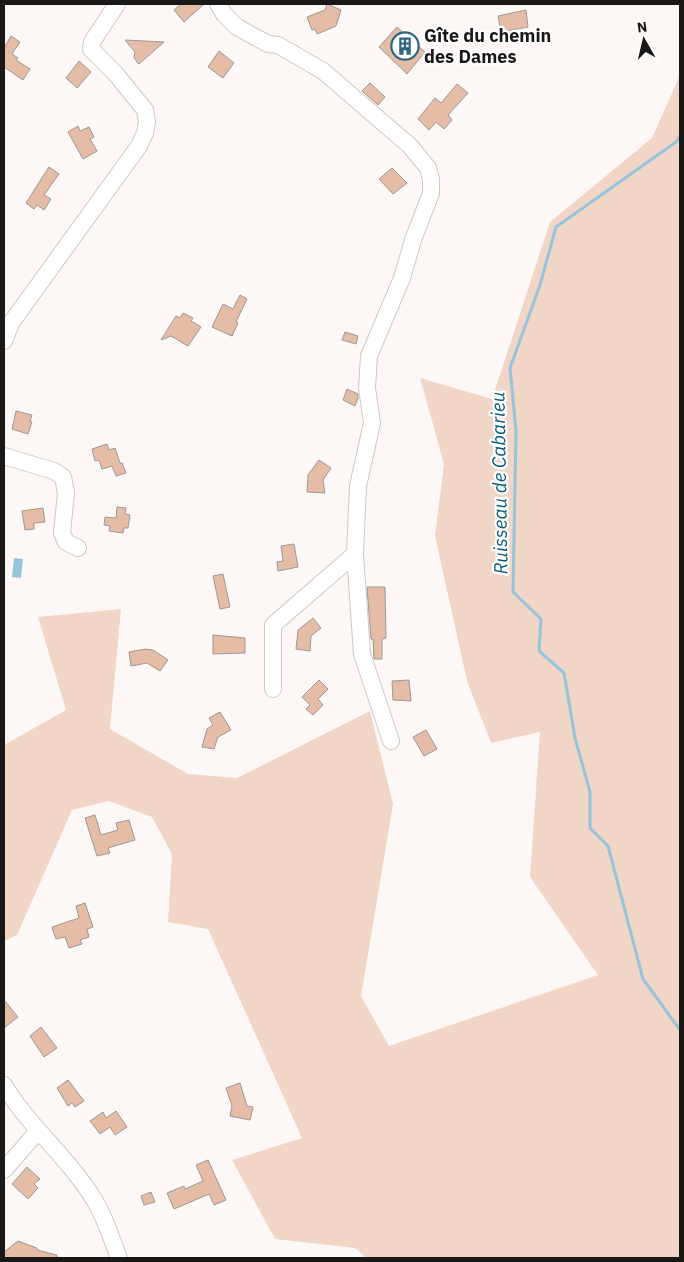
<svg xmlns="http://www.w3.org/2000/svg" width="684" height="1262" viewBox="0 0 684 1262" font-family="'IBM Plex Sans',sans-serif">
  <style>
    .green { fill: #f1d6c8 }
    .water { fill: #98c4da }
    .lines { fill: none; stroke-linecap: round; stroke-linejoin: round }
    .stream { stroke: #98c4da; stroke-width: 3 }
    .building { fill: #e5bca6; stroke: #9c9896 }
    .minor-casing { stroke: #cec9c7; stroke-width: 18 }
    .minor { stroke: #fff; stroke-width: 16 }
    .labels { text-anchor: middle; stroke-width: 4.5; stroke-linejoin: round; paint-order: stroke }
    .poi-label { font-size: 18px; font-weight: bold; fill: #1a1817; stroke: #fff; text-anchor: start }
    .water-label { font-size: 19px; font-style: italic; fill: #095c7a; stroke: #fff }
  </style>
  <rect width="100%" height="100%" fill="#fdf8f6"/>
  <path class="green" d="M 680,75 L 680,1258 L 366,1258 L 355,1248 L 275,1239 L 232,1160 L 302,1138 L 208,929 L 168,922 L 172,854 L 152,817 L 109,801 L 72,810 L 17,935 L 4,941 L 4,745 L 66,710 L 38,617 L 121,609 L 110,729 L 188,774 L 237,778 L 370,711 L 393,804 L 361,996 L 389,1046 L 598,975 L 530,877 L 540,732 L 491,743 L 467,681 L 435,536 L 444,464 L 420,378 L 492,399 L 550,222 L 652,138 Z"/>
  <path class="water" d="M 14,558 L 23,559 L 21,578 L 12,577 Z"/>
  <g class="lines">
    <path class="stream" d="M 680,136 L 676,142 L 556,227 L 540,285 L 510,368 L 516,431 L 513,592 L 541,619 L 539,651 L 564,673 L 575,738 L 590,792 L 590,828 L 608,846 L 643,979 L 680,1030"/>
  </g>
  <path class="building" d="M 181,4 L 204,4 L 184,22 L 174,10 Z
    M 327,4 L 341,10 L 336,26 L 317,34 L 315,29 L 312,30 L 307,17 L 325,10 Z
    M 526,10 L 528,27 L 501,32 L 498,16 Z
    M 397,27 L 425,52 L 407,74 L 379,47 Z
    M 11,36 L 20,42 L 12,54 L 18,58 L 16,60 L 30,69 L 23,80 L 4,67 L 4,48 Z
    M 125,40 L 164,42 L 139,64 L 134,58 L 135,52 Z
    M 219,51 L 234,63 L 223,78 L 208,67 Z
    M 79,61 L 91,72 L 77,88 L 66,78 Z
    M 370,83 L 385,97 L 378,105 L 362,91 Z
    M 457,84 L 468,93 L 448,115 L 452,120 L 444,129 L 436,122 L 429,130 L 418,119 L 435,98 L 441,103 Z
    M 78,126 L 80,131 L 89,127 L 94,137 L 90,139 L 97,151 L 83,159 L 68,132 Z
    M 49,167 L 59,174 L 44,195 L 51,199 L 44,210 L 37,205 L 34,209 L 26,203 Z
    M 392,168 L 407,183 L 393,194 L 379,179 Z
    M 240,295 L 247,299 L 236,322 L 238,323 L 232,336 L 212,327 L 223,304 L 233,309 Z
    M 183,313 L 193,318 L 191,321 L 201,327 L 188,346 L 171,336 L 161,340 L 176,316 L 180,318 Z
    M 345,332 L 358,336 L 356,344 L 342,340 Z
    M 347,389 L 358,394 L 358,398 L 355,406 L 343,400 Z
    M 16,411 L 32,415 L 30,421 L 32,422 L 28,434 L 12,429 Z
    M 107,444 L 109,450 L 115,448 L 120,463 L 122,463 L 126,473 L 116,476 L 112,466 L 102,469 L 99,460 L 95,461 L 92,449 Z
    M 319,460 L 331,468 L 323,480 L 325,493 L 307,492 L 308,475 Z
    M 117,507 L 126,508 L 125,514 L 130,515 L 128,528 L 124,528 L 123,533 L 109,531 L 110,526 L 104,525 L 105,517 L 116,518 Z
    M 43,508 L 45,522 L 34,523 L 34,529 L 25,530 L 22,511 Z
    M 294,544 L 298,567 L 278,571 L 277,562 L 283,561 L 281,546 Z
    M 223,574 L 230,607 L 220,609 L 213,576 Z
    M 367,587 L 385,587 L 386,638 L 382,639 L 382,659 L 374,659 L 373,639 L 371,639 Z
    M 313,618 L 321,628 L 311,636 L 310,651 L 296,649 L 298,630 Z
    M 213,635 L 245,638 L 245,653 L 213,654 Z
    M 145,649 L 153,650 L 168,660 L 160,671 L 147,663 L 131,666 L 129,652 Z
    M 319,680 L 328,689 L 318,699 L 323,705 L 313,715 L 306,709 L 310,705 L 302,697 Z
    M 409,680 L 411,701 L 393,700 L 392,681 Z
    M 220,712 L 231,730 L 218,737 L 214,749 L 202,747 L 207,729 L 213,725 L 209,718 Z
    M 426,730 L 437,749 L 424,756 L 413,737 Z
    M 95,815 L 101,835 L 118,830 L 116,823 L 129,820 L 135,840 L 108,848 L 110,853 L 97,856 L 85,818 Z
    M 85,903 L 93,927 L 87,929 L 89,937 L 80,940 L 82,944 L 69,948 L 65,937 L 56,939 L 52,927 L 79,918 L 76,906 Z
    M 4,1000 L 18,1017 L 4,1028 Z
    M 41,1027 L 57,1048 L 44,1057 L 30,1036 Z
    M 68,1080 L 84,1101 L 75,1107 L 72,1103 L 68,1106 L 57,1088 Z
    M 240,1083 L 247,1106 L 253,1107 L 250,1120 L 230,1116 L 232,1106 L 226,1088 Z
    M 116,1111 L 127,1127 L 115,1135 L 110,1127 L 100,1134 L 90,1121 L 103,1112 L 106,1118 Z
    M 208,1160 L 226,1200 L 214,1205 L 209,1194 L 174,1209 L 167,1193 L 184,1186 L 185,1189 L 203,1181 L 196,1165 Z
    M 27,1167 L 40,1179 L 34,1184 L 38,1188 L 28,1199 L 12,1184 Z
    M 151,1192 L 155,1202 L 144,1205 L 141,1196 Z
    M 18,1241 L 37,1248 L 37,1250 L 57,1255 L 57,1258 L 4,1258 L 4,1252 Z"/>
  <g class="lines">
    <g class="minor-casing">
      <path id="minor" d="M 218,4 L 224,14 L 237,27 L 268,44 L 278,45 L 323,71 L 410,146 L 428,168 L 431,179 L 431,193 L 413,240 L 402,278 L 369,356 L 367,388 L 372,423 L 358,486 L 355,554 L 362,654 L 391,741
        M 4,341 L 11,323 L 139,146 L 145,133 L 147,122 L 145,110 L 115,73 L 91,49 L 92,42 L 117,4
        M 4,456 L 54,471 L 63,477 L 66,493 L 62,533 L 66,542 L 78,548
        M 273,689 L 273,625 L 355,554
        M 4,1085 C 29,1127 68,1157 93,1198 C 105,1216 111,1238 119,1258
        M 4,1170 L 38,1131"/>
    </g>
    <use href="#minor" class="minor"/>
  </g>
  <defs>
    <g id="building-ring" transform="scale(1.4375)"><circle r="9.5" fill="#fff" stroke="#2d657f" stroke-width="1.5"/><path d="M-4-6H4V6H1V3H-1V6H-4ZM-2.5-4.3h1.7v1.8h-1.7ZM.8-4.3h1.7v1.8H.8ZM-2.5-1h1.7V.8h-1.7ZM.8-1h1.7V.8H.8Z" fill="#2d657f"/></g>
  </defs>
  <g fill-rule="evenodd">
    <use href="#building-ring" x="405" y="46"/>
  </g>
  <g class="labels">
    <g class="poi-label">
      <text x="424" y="42">Gîte du chemin<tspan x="424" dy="21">des Dames</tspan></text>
    </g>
    <g class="water-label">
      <text transform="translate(499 483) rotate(-91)" y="7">Ruisseau de Cabarieu</text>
    </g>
  </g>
  <rect width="684" height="1262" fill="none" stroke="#1a1817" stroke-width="10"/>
  <g transform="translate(644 40) rotate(352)" stroke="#ffffff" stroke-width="4" paint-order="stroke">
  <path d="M0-4L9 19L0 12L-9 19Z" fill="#1a1817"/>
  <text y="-8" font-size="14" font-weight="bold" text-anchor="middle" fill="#1a1817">N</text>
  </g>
</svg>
